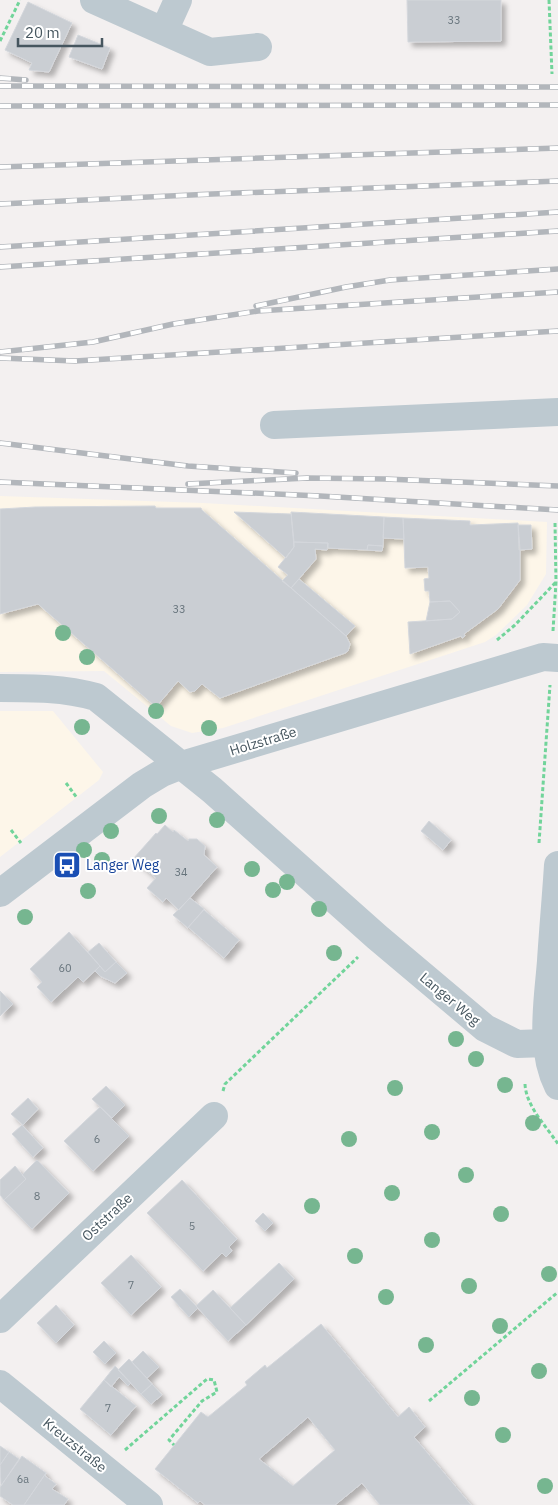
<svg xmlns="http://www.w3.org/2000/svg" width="558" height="1505" viewBox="0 0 558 1505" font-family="'IBM Plex Sans',sans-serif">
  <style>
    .commercial { fill: #fdf6e9 }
    .building { fill: #caced3; stroke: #d4d7dc; fill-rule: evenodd; filter: url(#shadow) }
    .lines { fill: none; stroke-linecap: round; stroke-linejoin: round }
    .path { stroke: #71d49a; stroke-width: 3; stroke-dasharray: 4 2.5; stroke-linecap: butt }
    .minor { stroke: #bdc9d0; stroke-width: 28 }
    .rail-casing { stroke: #b2b6bb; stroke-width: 5.5 }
    .rail { stroke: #fff; stroke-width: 4; stroke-dasharray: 11; stroke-linecap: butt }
    .tree { fill: #76b690 }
    .labels { text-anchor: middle; stroke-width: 4; stroke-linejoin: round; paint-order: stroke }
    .number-label { font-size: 11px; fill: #67747c }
    .street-label { font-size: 14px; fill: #46565f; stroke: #fff }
    .transit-label { font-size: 14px; fill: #164399; stroke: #fff; text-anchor: start }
  </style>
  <defs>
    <filter id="shadow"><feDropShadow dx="4.5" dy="4.5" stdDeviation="2.5" flood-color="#0004"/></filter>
  </defs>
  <rect width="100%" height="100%" fill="#f3f0f0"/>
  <path class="commercial" d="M 0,496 L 203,503 L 547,522 L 546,574 L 527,605 L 496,635 L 485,642 L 223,728 L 192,733 L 171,726 L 104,671 L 0,672 Z
    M 0,711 L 53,711 L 103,772 L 99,780 L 0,857 Z"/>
  <path class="building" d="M 407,0 L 501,0 L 501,41 L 408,42 Z
    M 28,2 L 72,23 L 49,72 L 29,70 L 32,63 L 5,50 Z
    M 78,35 L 110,48 L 102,69 L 69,57 Z
    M 155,506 L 156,508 L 201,508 L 202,510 L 346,636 L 350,644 L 348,651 L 345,653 L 220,698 L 202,684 L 195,691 L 190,692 L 178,681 L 156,707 L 38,604 L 0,614 L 0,509 L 35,507 Z
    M 234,512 L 291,514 L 294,547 L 286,558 Z
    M 291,512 L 384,517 L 383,546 L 368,545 L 367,550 L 328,548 L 328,543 L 294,542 Z
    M 384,517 L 403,518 L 404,539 L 383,538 Z
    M 403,518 L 470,521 L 470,525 L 518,523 L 520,549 L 520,580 L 498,609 L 464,634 L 465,636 L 462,638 L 461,636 L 410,654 L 408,622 L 452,619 L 460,612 L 450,601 L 430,602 L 429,591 L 425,591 L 424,579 L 429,578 L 428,567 L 405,568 Z
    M 518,525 L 531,525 L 532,549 L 519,550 Z
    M 294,542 L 328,543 L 327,550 L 315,549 L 316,559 L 291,588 L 282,581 L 288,575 L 278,567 L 294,547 Z
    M 368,545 L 383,546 L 382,551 L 367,550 Z
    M 299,579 L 355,626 L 346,636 L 291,588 Z
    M 450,601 L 460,612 L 452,619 L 426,621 L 430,602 Z
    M 429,821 L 451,840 L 443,850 L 421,831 Z
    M 165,825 L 173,832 L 174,830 L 188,841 L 189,839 L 197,839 L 205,846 L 204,855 L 217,867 L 179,910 L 166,898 L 163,902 L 147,888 L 156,878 L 133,859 L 156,833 L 157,834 Z
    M 190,898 L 204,909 L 188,928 L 173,915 Z
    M 204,910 L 239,940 L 224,958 L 188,927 Z
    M 69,932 L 100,966 L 83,982 L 78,977 L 51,1002 L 37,987 L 42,982 L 30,969 Z
    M 99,943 L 116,962 L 105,972 L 88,952 Z
    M 116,962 L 127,973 L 115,983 L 100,976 L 95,971 L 100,966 L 105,972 Z
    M 0,991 L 13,1004 L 0,1016 Z
    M 106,1086 L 125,1105 L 112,1118 L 92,1099 Z
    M 28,1098 L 38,1109 L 23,1125 L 11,1114 Z
    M 100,1107 L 129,1136 L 93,1171 L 64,1141 Z
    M 22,1125 L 43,1148 L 33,1157 L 12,1134 Z
    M 37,1160 L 69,1193 L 32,1229 L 4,1200 L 26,1179 L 22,1175 Z
    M 15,1166 L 26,1179 L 4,1200 L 0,1195 L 0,1180 Z
    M 182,1180 L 237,1239 L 229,1247 L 232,1251 L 226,1257 L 222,1253 L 203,1271 L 147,1213 Z
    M 263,1213 L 273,1223 L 265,1231 L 255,1221 Z
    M 131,1255 L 161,1287 L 131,1315 L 101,1283 Z
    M 279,1263 L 294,1279 L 246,1325 L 230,1308 Z
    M 180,1289 L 198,1308 L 189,1317 L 171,1297 Z
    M 213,1290 L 246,1325 L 228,1341 L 196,1306 Z
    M 56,1305 L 74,1325 L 56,1343 L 37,1323 Z
    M 321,1324 L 398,1417 L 409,1407 L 425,1427 L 414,1437 L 471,1505 L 380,1505 L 362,1483 L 335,1505 L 205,1505 L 200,1501 L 198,1503 L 155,1469 L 201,1412 L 208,1417 L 247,1385 L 245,1382 L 265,1365 L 267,1368 ZM 308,1417 L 335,1450 L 293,1486 L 259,1459 Z
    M 104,1341 L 116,1353 L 105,1364 L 93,1352 Z
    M 143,1351 L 159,1367 L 147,1378 L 132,1362 Z
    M 129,1359 L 152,1384 L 141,1394 L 118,1370 Z
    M 115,1366 L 131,1383 L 128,1386 L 119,1377 L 111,1387 L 104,1380 Z
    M 104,1380 L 136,1406 L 111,1435 L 80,1409 Z
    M 152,1384 L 162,1395 L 151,1404 L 141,1394 Z
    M 0,1446 L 9,1452 L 0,1465 Z
    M 9,1452 L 19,1459 L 1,1486 L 0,1465 Z
    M 22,1456 L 46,1473 L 24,1505 L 13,1505 L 0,1496 L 0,1487 Z
    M 46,1473 L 45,1476 L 56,1484 L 52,1489 L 68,1499 L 64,1505 L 24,1505 Z"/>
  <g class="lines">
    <path class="path" d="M 549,0 L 552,74
      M 0,41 L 20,0
      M 553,631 L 556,582 L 555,522
      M 497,640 L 515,625 L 556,582
      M 66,783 L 77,798
      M 11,830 L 21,843
      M 539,843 L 550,685
      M 525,1084 C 526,1106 546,1126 558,1144
      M 223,1091 L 225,1084 L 358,957
      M 429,1401 L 558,1292
      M 125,1450 L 207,1379 L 214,1380 L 217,1392 L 202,1401 L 169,1440 L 174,1445"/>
    <path class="minor" d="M 94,0 L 210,52 L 258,47
      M 164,31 L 178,0
      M 274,425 L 558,412
      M 0,688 C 33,688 64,688 96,697 L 212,790 L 377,937 L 485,1028 L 517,1044 L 547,1043
      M 558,865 C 556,897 553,929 551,961 C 548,1001 539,1048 558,1086
      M 0,893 L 142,785 L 162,773 L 182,765 L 543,657 L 558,658
      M 0,1319 L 214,1116
      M 0,1384 L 149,1505"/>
    <g class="rail-casing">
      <path id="rail" d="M 0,78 L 26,80
        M 0,86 L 558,87
        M 0,106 L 558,105
        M 0,167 L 558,148
        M 0,204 L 212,194 L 558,181
        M 0,247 L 558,212
        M 0,267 L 558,231
        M 256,306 L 346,287 L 390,280 L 558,269
        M 0,352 L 93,342 L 173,324 L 258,311 L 558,292
        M 0,358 L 75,361 L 558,331
        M 0,443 L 188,466 L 296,473
        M 0,482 L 320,496 L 558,510
        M 188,484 L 307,478 L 385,479 L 558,486"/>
    </g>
    <use href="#rail" class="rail"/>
  </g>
  <g class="tree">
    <circle cx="63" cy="633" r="8"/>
    <circle cx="87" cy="657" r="8"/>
    <circle cx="156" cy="711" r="8"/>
    <circle cx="82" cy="727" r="8"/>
    <circle cx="209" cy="728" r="8"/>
    <circle cx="159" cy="816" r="8"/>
    <circle cx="217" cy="820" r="8"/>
    <circle cx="111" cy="831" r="8"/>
    <circle cx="84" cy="850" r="8"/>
    <circle cx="102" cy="860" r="8"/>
    <circle cx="252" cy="869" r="8"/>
    <circle cx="287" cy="882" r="8"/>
    <circle cx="273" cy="890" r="8"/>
    <circle cx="88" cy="891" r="8"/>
    <circle cx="319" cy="909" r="8"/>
    <circle cx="25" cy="917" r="8"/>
    <circle cx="334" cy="953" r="8"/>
    <circle cx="456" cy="1039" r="8"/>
    <circle cx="476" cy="1059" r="8"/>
    <circle cx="505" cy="1085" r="8"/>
    <circle cx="395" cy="1088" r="8"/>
    <circle cx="533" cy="1123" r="8"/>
    <circle cx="432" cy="1132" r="8"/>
    <circle cx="349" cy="1139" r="8"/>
    <circle cx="466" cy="1175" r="8"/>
    <circle cx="392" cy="1193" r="8"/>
    <circle cx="312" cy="1206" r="8"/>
    <circle cx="501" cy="1214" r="8"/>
    <circle cx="432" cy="1240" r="8"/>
    <circle cx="355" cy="1256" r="8"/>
    <circle cx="549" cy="1274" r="8"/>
    <circle cx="469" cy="1286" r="8"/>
    <circle cx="386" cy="1297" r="8"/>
    <circle cx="500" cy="1326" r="8"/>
    <circle cx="426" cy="1345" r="8"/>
    <circle cx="539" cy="1371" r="8"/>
    <circle cx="472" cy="1398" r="8"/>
    <circle cx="503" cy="1435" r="8"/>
    <circle cx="545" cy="1486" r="8"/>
  </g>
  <defs>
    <g id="bus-square" transform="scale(1.4375)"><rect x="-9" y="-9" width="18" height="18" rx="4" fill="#1a4fb4" stroke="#fff"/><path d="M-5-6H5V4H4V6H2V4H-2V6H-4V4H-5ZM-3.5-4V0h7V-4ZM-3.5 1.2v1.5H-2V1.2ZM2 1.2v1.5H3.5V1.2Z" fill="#fff"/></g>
  </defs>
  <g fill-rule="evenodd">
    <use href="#bus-square" x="67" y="865"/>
  </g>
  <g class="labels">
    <g class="number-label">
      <text x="454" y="24">33</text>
      <text x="179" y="613">33</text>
      <text x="181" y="876">34</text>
      <text x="65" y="972">60</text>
      <text x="97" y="1143">6</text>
      <text x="37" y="1200">8</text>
      <text x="192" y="1230">5</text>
      <text x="131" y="1289">7</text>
      <text x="108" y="1412">7</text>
      <text x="23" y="1483">6a</text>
    </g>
    <g class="street-label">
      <text transform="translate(263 741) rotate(-17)" y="5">Holzstraße</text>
      <text transform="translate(450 999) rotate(40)" y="5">Langer Weg</text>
      <text transform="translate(107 1217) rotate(-43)" y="5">Oststraße</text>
      <text transform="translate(75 1445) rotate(39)" y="5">Kreuzstraße</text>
    </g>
    <g class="transit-label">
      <text x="86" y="870">Langer Weg</text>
    </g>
  </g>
  <path d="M18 38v8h84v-8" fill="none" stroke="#46565f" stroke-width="2.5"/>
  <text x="25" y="38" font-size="15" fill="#46565f" stroke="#ffffff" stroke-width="4" paint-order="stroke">20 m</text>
</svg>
